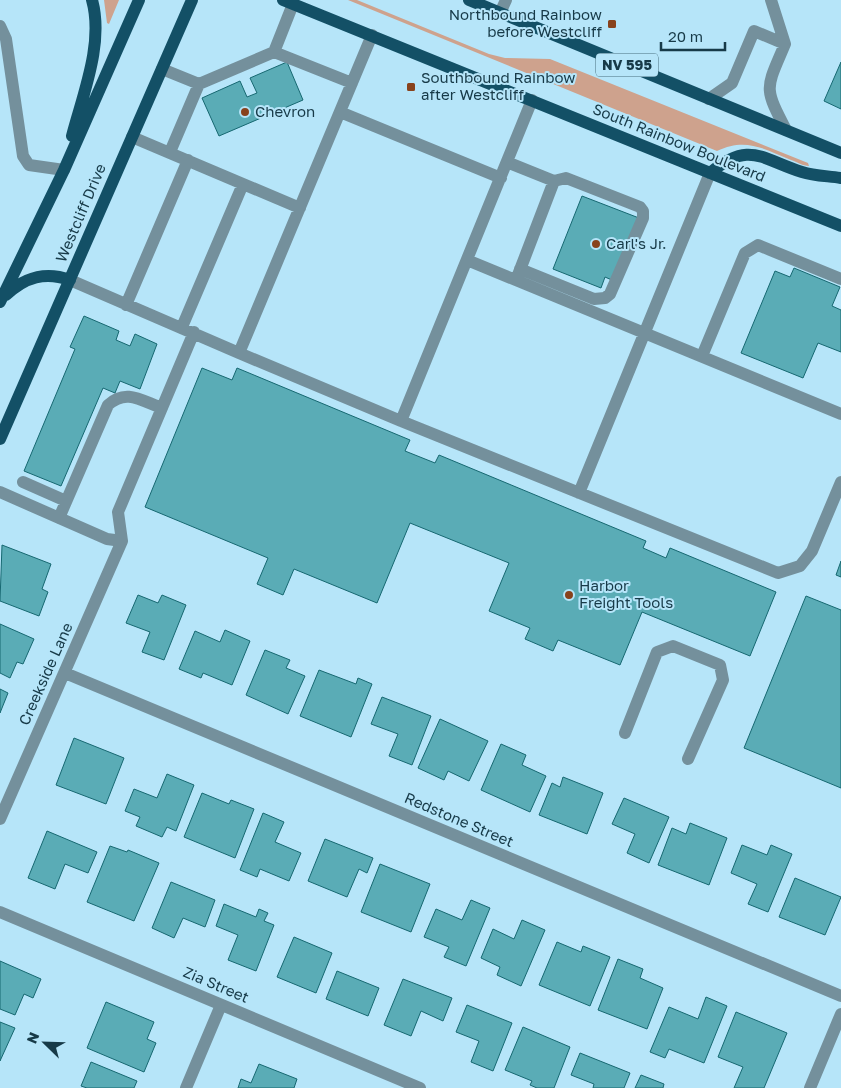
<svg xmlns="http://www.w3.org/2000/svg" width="841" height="1088" viewBox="0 0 841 1088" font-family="'Golos Text',sans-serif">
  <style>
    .green { fill: #cea28d }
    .building { fill: #5aacb6; stroke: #166871 }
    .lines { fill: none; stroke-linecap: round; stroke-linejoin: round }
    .minor { stroke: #74909c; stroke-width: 12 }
    .major { stroke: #135066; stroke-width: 12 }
    .poi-dot { fill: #88421c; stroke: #b6e5f9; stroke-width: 2 }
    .labels { text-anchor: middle; stroke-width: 4; stroke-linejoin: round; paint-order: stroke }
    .shield { fill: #b6e5f9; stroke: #476d7d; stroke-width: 1 }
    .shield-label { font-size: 14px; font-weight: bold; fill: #173a48 }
    .poi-label { font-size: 15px; fill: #173a48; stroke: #b6e5f9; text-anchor: start }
    .street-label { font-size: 15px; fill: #173a48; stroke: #b6e5f9 }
  </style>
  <rect width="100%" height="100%" fill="#b6e5f9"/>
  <path class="green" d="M 104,0 L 119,0 L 109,24 L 107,23 Z
    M 348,0 L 357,0 L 489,54 L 505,58 L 550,59 L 808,163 L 809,166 C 803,166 797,162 791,160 C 764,149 746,137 717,151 Z"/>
  <path class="building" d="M 287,62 L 303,100 L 219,136 L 202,98 L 240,81 L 247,97 L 257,93 L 250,78 Z
    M 841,62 L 841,109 L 824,101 Z
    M 582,196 L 639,218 L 614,281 L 605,277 L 601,288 L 553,269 Z
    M 794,268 L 840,287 L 832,306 L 841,310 L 841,352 L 818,343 L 803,378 L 741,353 L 775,271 L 790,277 Z
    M 84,316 L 119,331 L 116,340 L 130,346 L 135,334 L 157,344 L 140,389 L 120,381 L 115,393 L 103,388 L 61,486 L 24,471 L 75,349 L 70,347 Z
    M 202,368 L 232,380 L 237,368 L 410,440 L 405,451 L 435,463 L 439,455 L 646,541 L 643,548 L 666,558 L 670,548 L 776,592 L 750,656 L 642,612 L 620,665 L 558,640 L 553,651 L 525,639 L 530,628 L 489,611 L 509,563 L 410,523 L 377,603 L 294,569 L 283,595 L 257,584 L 268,558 L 145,507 Z
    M 2,545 L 51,564 L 42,589 L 48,592 L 39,616 L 0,601 Z
    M 841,561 L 841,577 L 836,575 Z
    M 138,595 L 158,603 L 162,595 L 186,605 L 164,660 L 142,652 L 150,632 L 126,623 Z
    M 806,596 L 841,610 L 841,788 L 744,748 Z
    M 0,624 L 34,639 L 23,664 L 17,662 L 10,678 L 0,673 Z
    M 225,630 L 250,641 L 232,685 L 203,673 L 201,678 L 179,669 L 195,631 L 220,642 Z
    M 265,650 L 290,660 L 286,668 L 305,676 L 288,714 L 246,695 Z
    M 319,670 L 356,684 L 358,678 L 372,684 L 351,737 L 300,716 Z
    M 0,689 L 8,693 L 0,713 Z
    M 382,697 L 431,716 L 412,765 L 389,756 L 398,734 L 371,724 Z
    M 440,719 L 488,741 L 469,781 L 448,771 L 444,780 L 418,768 Z
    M 74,738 L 124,758 L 106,804 L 56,785 Z
    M 501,744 L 526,755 L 522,765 L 546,776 L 530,812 L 481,790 Z
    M 167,774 L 194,785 L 176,831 L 167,827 L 162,837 L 136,826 L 140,817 L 125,811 L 134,789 L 157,798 Z
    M 563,777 L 603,793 L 587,834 L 539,815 L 552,783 L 560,787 Z
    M 202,793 L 229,804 L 231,800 L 254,809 L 235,858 L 184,837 Z
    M 624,798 L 669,817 L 649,863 L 627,853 L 635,834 L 612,824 Z
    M 263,813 L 284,822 L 275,842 L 301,853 L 289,881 L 260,869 L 257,877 L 240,870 Z
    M 690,823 L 727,838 L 709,885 L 658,865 L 672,828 L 686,834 Z
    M 47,831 L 97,852 L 88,873 L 65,864 L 55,889 L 28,878 Z
    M 325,839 L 373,858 L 367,873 L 359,869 L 347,897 L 308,881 Z
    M 742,845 L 767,855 L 771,845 L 792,854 L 768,912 L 748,904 L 757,884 L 731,873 Z
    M 110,846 L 127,852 L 128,850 L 159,863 L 134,921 L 87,902 Z
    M 380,864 L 430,884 L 411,932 L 361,912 Z
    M 795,878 L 841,897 L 825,935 L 779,917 Z
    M 171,882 L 215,900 L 205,927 L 183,918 L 174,938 L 152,928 Z
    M 471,900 L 490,908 L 466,966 L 444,957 L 449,947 L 424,937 L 436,909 L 462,920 Z
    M 224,904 L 256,917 L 259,909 L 268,913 L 264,921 L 274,925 L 256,971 L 228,960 L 238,935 L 216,926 Z
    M 522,920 L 545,930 L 521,986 L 497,975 L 500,967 L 481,958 L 493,929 L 514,939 Z
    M 294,937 L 332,953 L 316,993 L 277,977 Z
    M 557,942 L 581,952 L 583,946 L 610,957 L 590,1006 L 539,985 Z
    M 618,959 L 643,969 L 640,978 L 663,988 L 647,1029 L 598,1010 Z
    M 0,961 L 41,979 L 33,998 L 24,994 L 15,1015 L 0,1009 Z
    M 337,971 L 379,988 L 368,1016 L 326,999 Z
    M 403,979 L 452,998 L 443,1021 L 421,1011 L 411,1036 L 384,1025 Z
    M 706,997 L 727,1006 L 704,1063 L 669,1049 L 665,1058 L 650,1052 L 669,1007 L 698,1019 Z
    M 106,1002 L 154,1022 L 147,1039 L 156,1043 L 144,1072 L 87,1048 Z
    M 467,1005 L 512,1023 L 493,1071 L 471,1062 L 479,1041 L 456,1032 Z
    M 736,1012 L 787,1033 L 764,1088 L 734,1088 L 743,1067 L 718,1057 Z
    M 0,1022 L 15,1028 L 0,1061 Z
    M 523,1027 L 570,1047 L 554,1088 L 537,1088 L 530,1085 L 532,1081 L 505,1070 Z
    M 580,1053 L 630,1073 L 624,1088 L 593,1088 L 594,1084 L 571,1075 Z
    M 91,1062 L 137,1081 L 134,1088 L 87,1088 L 81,1086 Z
    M 259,1064 L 297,1079 L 294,1088 L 238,1088 L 241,1079 L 251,1083 Z
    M 641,1075 L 664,1084 L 663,1088 L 635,1088 Z"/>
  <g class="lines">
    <path class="minor" d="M 771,0 L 785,44 C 766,89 763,86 786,130
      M 500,13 L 506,0
      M 0,26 L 6,39 L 23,156 L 29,165 L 64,170
      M 274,52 L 352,83
      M 162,69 L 199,84 L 274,52 L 293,4
      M 709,99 L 732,83 L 754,31 L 785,44
      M 340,112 L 501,178
      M 132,137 L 300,208
      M 170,152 L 199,84
      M 507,162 L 554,181 L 518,275
      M 467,260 L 841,414
      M 520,269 L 594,299 L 605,298 L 610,294 L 643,218 L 643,211 L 640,207 L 566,178 L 554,181
      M 70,280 L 239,353 L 372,35
      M 126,305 L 188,160
      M 182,327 L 243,184
      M 239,353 L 401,421 L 532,100
      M 702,356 L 745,253 L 758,245 L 841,279
      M 401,421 L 778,573 L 800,566 L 812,551 L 841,482
      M 23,482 L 66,501
      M 0,492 L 107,539 L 122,541 L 118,512 L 194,332
      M 579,493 L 710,173
      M 59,518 L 108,405 C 126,388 142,401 162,408
      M 65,673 L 841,996
      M 625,733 L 657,652 L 673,646 L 720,665 L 723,680 L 688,759
      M 0,819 L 122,541
      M 0,912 L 420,1088
      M 186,1088 L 221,1005
      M 810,1088 L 841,1014"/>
    <path class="major" d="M 283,0 L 841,226
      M 469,0 L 841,153
      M 72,136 C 83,94 104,43 92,0
      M 710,173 C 749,140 761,159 802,172 C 814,176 829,176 841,178
      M 6,295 C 25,277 45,271 70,280
      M 0,302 L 64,170 L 139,0
      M 0,439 L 192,0"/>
  </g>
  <g class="poi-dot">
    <rect x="607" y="19" width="10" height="10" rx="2.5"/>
    <rect x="406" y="82" width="10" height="10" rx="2.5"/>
    <circle cx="245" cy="112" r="5"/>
    <circle cx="596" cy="244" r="5"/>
    <circle cx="569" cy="595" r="5"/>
  </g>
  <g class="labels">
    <rect class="shield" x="596" y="53.5" width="62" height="23" rx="4"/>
    <g class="shield-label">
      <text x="627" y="70">NV 595</text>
    </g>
    <g class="poi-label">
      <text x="602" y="20" text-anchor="end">Northbound Rainbow<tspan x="602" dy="17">before Westcliff</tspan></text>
      <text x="421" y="83">Southbound Rainbow<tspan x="421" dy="17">after Westcliff</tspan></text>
      <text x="255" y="117">Chevron</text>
      <text x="606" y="249">Carl's Jr.</text>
      <text x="579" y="591">Harbor<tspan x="579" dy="17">Freight Tools</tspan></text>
    </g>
    <g class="street-label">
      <text transform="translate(679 143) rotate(22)" y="5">South Rainbow Boulevard</text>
      <text transform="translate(81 213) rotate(-67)" y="5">Westcliff Drive</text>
      <text transform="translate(46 674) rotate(-66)" y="5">Creekside Lane</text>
      <text transform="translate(459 820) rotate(23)" y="5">Redstone Street</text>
      <text transform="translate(216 985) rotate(23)" y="5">Zia Street</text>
    </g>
  </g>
  <g transform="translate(45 1043) rotate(293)" stroke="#b6e5f9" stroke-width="4" paint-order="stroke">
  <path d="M0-4L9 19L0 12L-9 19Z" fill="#173a48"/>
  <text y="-8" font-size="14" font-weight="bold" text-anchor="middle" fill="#173a48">N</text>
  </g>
  <path d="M661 42v8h64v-8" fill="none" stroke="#173a48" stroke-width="2.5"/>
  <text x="668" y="42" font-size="15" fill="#173a48" stroke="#b6e5f9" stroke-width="4" paint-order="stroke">20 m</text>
</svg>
